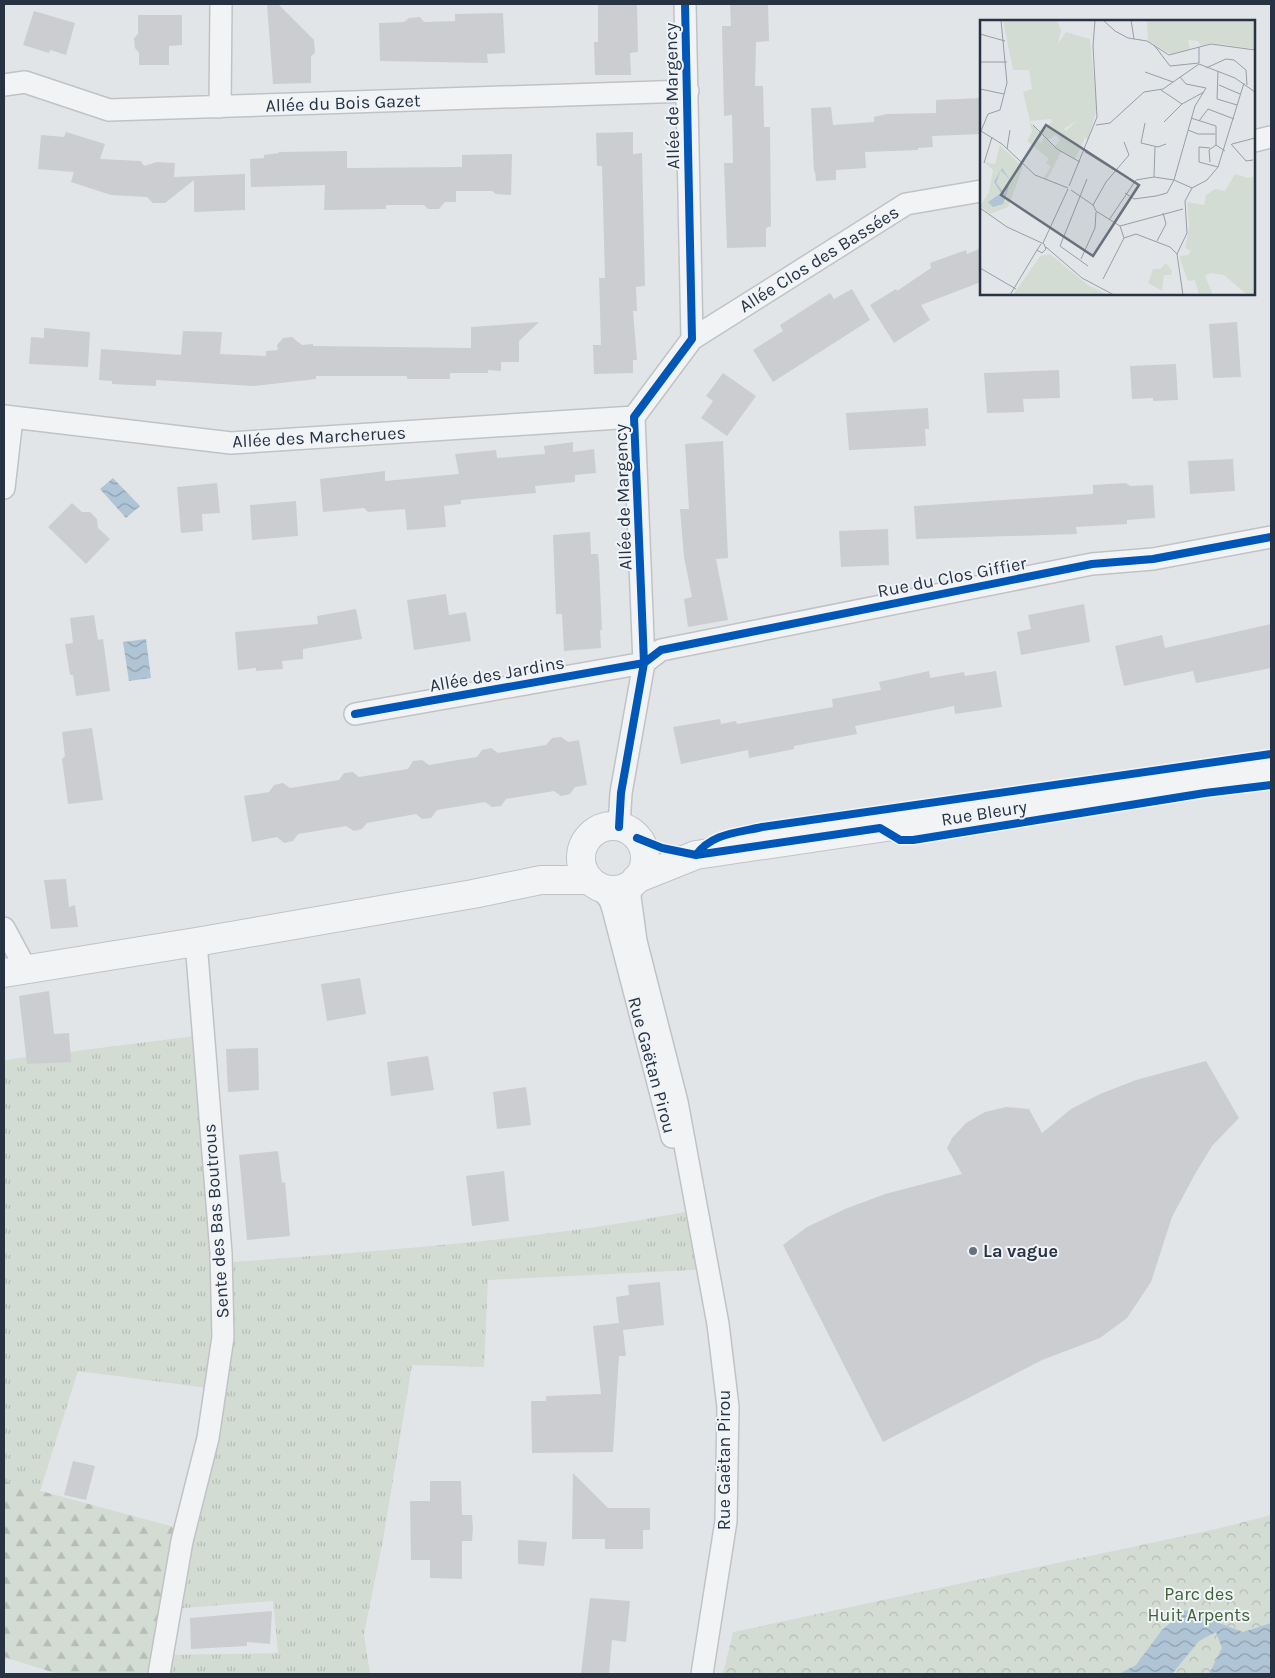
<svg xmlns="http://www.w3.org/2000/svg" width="1275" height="1678" viewBox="0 0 1275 1678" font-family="Karla,sans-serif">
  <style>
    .grass { fill: url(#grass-tufts) }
    .forest { fill: url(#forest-firs) }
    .park { fill: url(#park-crowns) }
    .water { fill: url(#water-waves) }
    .building { fill: #cbcdd0 }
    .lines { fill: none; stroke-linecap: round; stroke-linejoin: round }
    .minor-casing { stroke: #c0c3c6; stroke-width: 24 }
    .tertiary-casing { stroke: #c0c3c6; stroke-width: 30 }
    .minor { stroke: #f2f3f4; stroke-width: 21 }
    .tertiary { stroke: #f2f3f4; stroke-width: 28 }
    .cycleway-casing { stroke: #f0f4f8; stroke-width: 11 }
    .cycleway { stroke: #0057b8; stroke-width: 8 }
    .poi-dot { fill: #68717d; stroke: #f0f4f8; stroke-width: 2 }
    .labels { text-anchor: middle; stroke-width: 4; stroke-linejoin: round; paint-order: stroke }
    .street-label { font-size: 18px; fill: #273343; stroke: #f0f4f8 }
    .poi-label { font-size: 18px; font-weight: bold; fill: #273343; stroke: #f0f4f8; text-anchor: start }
    .park-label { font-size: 18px; fill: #3f6034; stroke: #f0f4f8 }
    .inset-road { fill: none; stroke: #979ea6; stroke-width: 1 }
    .view { fill: #68717d; fill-opacity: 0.15; stroke: #68717d; stroke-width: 2.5 }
    .inset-edge { fill: none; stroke: #273343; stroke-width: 2.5 }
  </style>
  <defs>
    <pattern id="grass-tufts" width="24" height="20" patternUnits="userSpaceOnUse" patternTransform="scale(1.25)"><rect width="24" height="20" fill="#d3dcd3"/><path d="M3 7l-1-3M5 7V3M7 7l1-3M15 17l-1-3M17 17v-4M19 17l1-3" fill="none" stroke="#b5bdb6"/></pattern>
    <pattern id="forest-firs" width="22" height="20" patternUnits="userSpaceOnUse" patternTransform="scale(1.25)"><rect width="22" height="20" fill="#d3dcd3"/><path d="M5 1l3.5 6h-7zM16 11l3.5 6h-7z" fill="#b5bdb6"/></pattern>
    <pattern id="park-crowns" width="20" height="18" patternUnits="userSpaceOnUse" patternTransform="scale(1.25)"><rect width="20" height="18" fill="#d3dcd3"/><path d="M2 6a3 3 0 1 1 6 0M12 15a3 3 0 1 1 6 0" fill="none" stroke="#b5bdb6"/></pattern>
    <pattern id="water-waves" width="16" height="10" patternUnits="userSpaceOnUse" patternTransform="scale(1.25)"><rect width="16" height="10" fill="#afc4d5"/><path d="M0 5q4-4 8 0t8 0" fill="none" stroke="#8ea0ae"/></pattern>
  </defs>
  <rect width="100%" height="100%" fill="#e2e5e8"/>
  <path class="grass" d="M 203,1035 L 222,1263 C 380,1250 539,1241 695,1210 L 714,1269 L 488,1280 L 484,1367 L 412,1365 L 383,1540 L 364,1634 L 370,1674 L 158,1674 L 163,1655 L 278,1653 L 273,1601 L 171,1609 L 215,1389 L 78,1371 L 40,1491 L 4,1481 L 4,1060 Z"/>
  <path class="forest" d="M 4,1481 L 185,1530 L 160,1674 L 58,1674 L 4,1657 Z"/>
  <path class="park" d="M 1271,1515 L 1271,1674 L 723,1674 L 733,1632 L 1216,1529 Z"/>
  <path class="water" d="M 113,478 L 140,506 L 126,518 L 100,489 Z
    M 146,639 L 151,678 L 129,681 L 123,642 Z
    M 1185,1610 L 1243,1632 L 1271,1623 L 1271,1674 L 1209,1674 L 1222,1648 L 1216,1632 L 1199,1641 L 1172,1674 L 1119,1674 L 1136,1665 L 1162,1630 Z"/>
  <path class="building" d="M 267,4 L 278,4 L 314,40 L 315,53 L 311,56 L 311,83 L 273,84 Z
    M 598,4 L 637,4 L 638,52 L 630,53 L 631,75 L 595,75 L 594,42 L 598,42 Z
    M 730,4 L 768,4 L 769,41 L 756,42 L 755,86 L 763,86 L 764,127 L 770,127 L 771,226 L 766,228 L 766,247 L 727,248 L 724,163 L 733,163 L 732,115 L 724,116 L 722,26 L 731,26 Z
    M 34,11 L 75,23 L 66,55 L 50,50 L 49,53 L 23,45 Z
    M 503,13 L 505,53 L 487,54 L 488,63 L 380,61 L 379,23 L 404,22 L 409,18 L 420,17 L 424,22 L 455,21 L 455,14 Z
    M 138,15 L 182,15 L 182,45 L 169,46 L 169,65 L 139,65 L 139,53 L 135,48 L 134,38 L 138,34 Z
    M 981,98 L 981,134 L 932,136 L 933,147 L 918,148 L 918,150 L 865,152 L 866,168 L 836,170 L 836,180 L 816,181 L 815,171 L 814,172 L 811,108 L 831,107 L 833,125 L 874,122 L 874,117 L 887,114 L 936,113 L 936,100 Z
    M 66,132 L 105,144 L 100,159 L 141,161 L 144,166 L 157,162 L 175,163 L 174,177 L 245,174 L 245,210 L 194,212 L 194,180 L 165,203 L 153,203 L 147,197 L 111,195 L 71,182 L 74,172 L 38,169 L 41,135 L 64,137 Z
    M 633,132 L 633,154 L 642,153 L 645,286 L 636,287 L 637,311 L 633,311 L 637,360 L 633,360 L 633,373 L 594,374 L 593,345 L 601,345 L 599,278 L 605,278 L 602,166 L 597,166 L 596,133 Z
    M 347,151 L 347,168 L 462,167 L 462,155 L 512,154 L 511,195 L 496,194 L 492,191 L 456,191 L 456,202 L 445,202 L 439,209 L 428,209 L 424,205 L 386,205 L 386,209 L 324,210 L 325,185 L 251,187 L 250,159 L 264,158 L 264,155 L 279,153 L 279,152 Z
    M 981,248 L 981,282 L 921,305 L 930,320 L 894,343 L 870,305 L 896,289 L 897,291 L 931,268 L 930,263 L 966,250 L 967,254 Z
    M 852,289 L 870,320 L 773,382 L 753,350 L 783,331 L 780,325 L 830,293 L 834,299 Z
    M 539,322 L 519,341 L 519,362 L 501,362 L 501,371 L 488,370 L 488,373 L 450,373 L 450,379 L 407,379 L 407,376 L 316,376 L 316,379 L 253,386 L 156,380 L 156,386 L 112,384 L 112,381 L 99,380 L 101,349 L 181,355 L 183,331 L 222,332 L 220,354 L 266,356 L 266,351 L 278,350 L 277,345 L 283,338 L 292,337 L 302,345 L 313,344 L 313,346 L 471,348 L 471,327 Z
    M 1237,322 L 1241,377 L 1213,378 L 1209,324 Z
    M 44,328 L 90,332 L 88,367 L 29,364 L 31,337 L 44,338 Z
    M 1176,364 L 1178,400 L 1153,401 L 1153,398 L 1132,399 L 1130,366 Z
    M 1059,370 L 1060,398 L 1023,399 L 1024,412 L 987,413 L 984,373 Z
    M 723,373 L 756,396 L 727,436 L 701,418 L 713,401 L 706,396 Z
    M 928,408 L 929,429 L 925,429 L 926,446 L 849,450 L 846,413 Z
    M 723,441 L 728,558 L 716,559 L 728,620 L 688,627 L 684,599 L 692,597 L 684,557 L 680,509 L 689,509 L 685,444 Z
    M 573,442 L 573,452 L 594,449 L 596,473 L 575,475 L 575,482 L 535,486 L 536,493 L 461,500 L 461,504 L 444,506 L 446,527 L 407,530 L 405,509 L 368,512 L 364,508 L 323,512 L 320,479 L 385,471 L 385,481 L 459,474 L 455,454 L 496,450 L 497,458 L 545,454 L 544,446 Z
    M 1233,459 L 1235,491 L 1190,494 L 1188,461 Z
    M 217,483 L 220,513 L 202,514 L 203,531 L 181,533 L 177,487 Z
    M 1126,483 L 1130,486 L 1153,485 L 1155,518 L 1127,520 L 1127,524 L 1076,527 L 1077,534 L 916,539 L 914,506 L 1093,494 L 1093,485 Z
    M 296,501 L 298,536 L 252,540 L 250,505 Z
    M 72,503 L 82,512 L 90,512 L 97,519 L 98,528 L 110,539 L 86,564 L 48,527 Z
    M 888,529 L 889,565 L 841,567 L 839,531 Z
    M 590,532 L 591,554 L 598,554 L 599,564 L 602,630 L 600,630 L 601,648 L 564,651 L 562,614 L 556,614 L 553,535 Z
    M 446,594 L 449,615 L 466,612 L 471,641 L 414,650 L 407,600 Z
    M 1084,604 L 1090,642 L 1021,655 L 1017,632 L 1031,629 L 1028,615 Z
    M 356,609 L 362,639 L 303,649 L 303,659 L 282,661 L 283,669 L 256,671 L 256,668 L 238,670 L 235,632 L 318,624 L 317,616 Z
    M 94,615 L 98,640 L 103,639 L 110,691 L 76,696 L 73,675 L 70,675 L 65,644 L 73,643 L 70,618 Z
    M 1271,624 L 1271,668 L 1196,683 L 1193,671 L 1124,686 L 1115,646 L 1162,635 L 1165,648 Z
    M 929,671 L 930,678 L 964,672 L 965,676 L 996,671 L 1002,707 L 955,714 L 954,706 L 855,726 L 857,734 L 794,746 L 794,749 L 749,758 L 748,750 L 681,764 L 673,727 L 720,719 L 721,724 L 736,721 L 737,724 L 833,707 L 832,699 L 881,690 L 879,682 Z
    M 92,728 L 103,800 L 68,804 L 62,759 L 65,756 L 62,732 Z
    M 561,737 L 568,742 L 579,740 L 587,785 L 575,787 L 570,794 L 561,796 L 554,791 L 506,799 L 501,806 L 492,807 L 485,802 L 437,810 L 431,818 L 422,819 L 416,814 L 367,823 L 362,829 L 354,831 L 346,826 L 298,834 L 293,841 L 284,843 L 277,837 L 252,842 L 244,796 L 269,792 L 274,785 L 283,783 L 290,788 L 339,780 L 344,773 L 353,772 L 359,777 L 408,769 L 413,761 L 422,760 L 429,765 L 452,761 L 477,757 L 482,750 L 491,748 L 498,753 L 546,745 L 552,738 Z
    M 66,879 L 69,907 L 75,905 L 78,927 L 51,929 L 44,880 Z
    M 360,978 L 366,1014 L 327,1021 L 321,984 Z
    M 49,991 L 54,1034 L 69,1033 L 71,1062 L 27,1064 L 19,996 Z
    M 258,1048 L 259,1090 L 228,1092 L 226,1049 Z
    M 428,1056 L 434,1090 L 391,1096 L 387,1062 Z
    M 1206,1061 L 1239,1118 L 1212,1146 L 1195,1174 L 1172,1217 L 1151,1282 L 1127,1318 L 1100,1338 L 1042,1360 L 883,1442 L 783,1245 L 807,1227 L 845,1209 L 885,1194 L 962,1174 L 947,1148 L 952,1138 L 966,1123 L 985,1112 L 1006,1107 L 1029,1109 L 1042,1133 L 1071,1109 L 1100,1094 L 1136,1080 Z
    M 526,1087 L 531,1125 L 497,1129 L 493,1092 Z
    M 278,1151 L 282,1183 L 285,1182 L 290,1236 L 247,1240 L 239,1155 Z
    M 504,1171 L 509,1221 L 472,1226 L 466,1176 Z
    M 660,1282 L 664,1325 L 623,1330 L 626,1356 L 619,1356 L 613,1452 L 532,1453 L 531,1401 L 546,1401 L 546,1396 L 601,1394 L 593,1326 L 619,1323 L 616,1297 L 629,1295 L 628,1285 Z
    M 73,1461 L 95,1466 L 86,1500 L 64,1495 Z
    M 573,1473 L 608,1508 L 650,1508 L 650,1530 L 643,1530 L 643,1549 L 605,1549 L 605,1539 L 572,1539 Z
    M 430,1481 L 461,1481 L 462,1515 L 472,1515 L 473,1528 L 472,1541 L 462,1541 L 462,1579 L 430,1578 L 430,1560 L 411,1560 L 410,1501 L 430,1501 Z
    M 518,1540 L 547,1542 L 544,1566 L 518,1564 Z
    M 590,1598 L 630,1601 L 626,1642 L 612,1640 L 609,1674 L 581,1674 Z
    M 272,1611 L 270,1644 L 247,1642 L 247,1646 L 191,1649 L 190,1618 Z"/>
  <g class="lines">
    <g class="minor-casing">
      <path id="minor" d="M 4,85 L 25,82 L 109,110 L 688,91
        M 220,107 L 221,4
        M 1254,141 L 1271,137
        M 692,339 L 906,204 L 981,191
        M 4,416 L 231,443 L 634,417
        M 4,488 L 12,418
        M 355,714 L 644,663 L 661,650 L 1092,564 L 1153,559 L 1271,537
        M 619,827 L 621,793 L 644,663 L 634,417 L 692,339 L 685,4
        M 632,882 L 630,897 L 636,941 L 677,1102 L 718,1324 L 728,1407 L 726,1521 L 702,1674
        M 599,886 L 610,900 L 613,909 L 672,1137
        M 4,928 L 26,969
        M 159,1674 L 182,1541 L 208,1438 L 223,1337 L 221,1253 L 196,942"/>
    </g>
    <g class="tertiary-casing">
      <path id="tertiary" d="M581 858a32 32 0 1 1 64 0a32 32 0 1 1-64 0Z
        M 636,879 L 696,855 L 1271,770
        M 4,973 L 196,942 L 473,894 L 541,880 L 590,880"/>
    </g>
    <use href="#minor" class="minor"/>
    <use href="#tertiary" class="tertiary"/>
    <g class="cycleway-casing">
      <path id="cycleway" d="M 355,714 L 644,663 L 661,650 L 1092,564 L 1153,559 L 1271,537
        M 619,827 L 621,793 L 644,663 L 634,417 L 692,339 L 685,4
        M 637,838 L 662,848 L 696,855 L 880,828 L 900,840 L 913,840 L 1205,793 L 1271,785
        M 696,855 C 712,833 737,833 762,827 L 1271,754"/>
    </g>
    <use href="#cycleway" class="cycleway"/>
  </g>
  <circle class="poi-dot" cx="973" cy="1251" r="5"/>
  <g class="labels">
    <g class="street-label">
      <text transform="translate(672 96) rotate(-91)" y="6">Allée de Margency</text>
      <text transform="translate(343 103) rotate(-2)" y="6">Allée du Bois Gazet</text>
      <text transform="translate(819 259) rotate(-32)" y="6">Allée Clos des Bassées</text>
      <text transform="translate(319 437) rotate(-3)" y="6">Allée des Marcherues</text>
      <text transform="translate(623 497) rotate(-92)" y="6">Allée de Margency</text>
      <text transform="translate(952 577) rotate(-11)" y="6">Rue du Clos Giffier</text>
      <text transform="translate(497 674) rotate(-10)" y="6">Allée des Jardins</text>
      <text transform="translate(984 813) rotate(-9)" y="6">Rue Bleury</text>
      <text transform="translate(652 1065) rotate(75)" y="6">Rue Gaëtan Pirou</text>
      <text transform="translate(216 1221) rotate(-94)" y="6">Sente des Bas Boutrous</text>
      <text transform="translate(724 1460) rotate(-90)" y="6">Rue Gaëtan Pirou</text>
    </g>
    <g class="poi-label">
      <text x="983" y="1257">La vague</text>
    </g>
    <g class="park-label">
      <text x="1199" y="1600">Parc des<tspan x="1199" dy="21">Huit Arpents</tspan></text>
    </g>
  </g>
  <g transform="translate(980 20)">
    <rect width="275" height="275" fill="#e2e5e8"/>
    <path d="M 49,101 L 62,115 L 58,121 L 61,123 L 64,117 L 74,127 L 80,120 L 75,114 L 82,108 L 86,111 L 96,101 L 100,103 L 96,109 L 105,118 L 95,139 L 81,132 L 67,160 L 63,159 L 71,146 L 66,143 L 69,139 L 47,121 L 52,111 Z" fill="#d3dcd3"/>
    <path d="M 23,0 L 77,0 L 81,10 L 78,24 L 86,12 L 110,19 L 117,88 L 108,120 L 95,109 L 99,104 L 96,101 L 68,120 L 59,112 L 72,102 L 71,99 L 50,101 L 43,72 L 52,69 L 49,50 L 33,50 ZM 167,0 L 275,0 L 275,29 L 231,23 L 221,26 L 218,21 L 208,20 L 210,29 L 191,34 L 168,21 ZM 255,154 L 267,158 L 275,157 L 275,275 L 264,275 L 265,273 L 244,255 L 230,253 L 225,256 L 233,275 L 219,275 L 215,260 L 208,261 L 200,239 L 200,236 L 208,235 L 211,231 L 205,228 L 209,207 L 207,182 L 224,185 L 226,175 L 235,169 L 245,171 ZM 186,243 L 192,251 L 191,255 L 184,255 L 182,271 L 168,263 L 173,249 L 180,249 Z" fill="#d3dcd3"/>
    <path d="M 20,125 L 43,147 L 28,187 L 10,194 L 0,186 L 9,172 L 13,150 L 4,142 L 15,144 Z" fill="#d3dcd3"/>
    <path d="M 70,234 L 108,265 L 128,275 L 33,275 L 60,236 Z" fill="#d3dcd3"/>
    <path d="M 22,148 L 30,160 L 27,173 L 23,184 L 13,187 L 8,182 L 21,173 L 14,162 ZM 21,150 L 29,159 L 25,174 L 16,163 Z" fill="#afc4d5" fill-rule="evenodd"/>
    <path class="inset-road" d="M 123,0 L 135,11 L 148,18 L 167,21 L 189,35 L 231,24 L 275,30M 151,0 L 154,19M 0,14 L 25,21M 174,25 L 190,46 L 219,43M 113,26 L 115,0M 0,42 L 27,42M 219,43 L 219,27M 219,44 L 255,58 L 275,72M 226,48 L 246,39 L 254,40 L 266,50 L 267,65M 238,51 L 237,79 L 257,85M 165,52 L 193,62M 239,65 L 260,74M 0,69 L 24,74M 181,70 L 202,84 L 224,72M 211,98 L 236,106 L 236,125 L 245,131M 219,101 L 228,89 L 254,99M 184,102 L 202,84M 165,103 L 161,123 L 178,127 L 186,124M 53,105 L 77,129 L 100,142M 116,105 L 130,103 L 164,72 L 183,69 L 219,44M 208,110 L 218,114 L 235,114M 1,111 L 8,94 L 20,90 L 27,63 L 21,0M 1,111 L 22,124 L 55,155 L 88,168M 251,124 L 266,141 L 273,140M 252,124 L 275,118M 230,128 L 219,127 L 219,142 L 238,147M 27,129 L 30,110M 105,132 L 136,151M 230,142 L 229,130 L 236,125M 4,143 L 12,117M 174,157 L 175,127M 107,159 L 80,226 L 108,246M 89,166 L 117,97 L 113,26M 91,170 L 113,185 L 116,191 L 140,206 L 144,218 L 156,214 L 190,227 L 197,234M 145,173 L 154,179 L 176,176 L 187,173 L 194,160 L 215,86 L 226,68 L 206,64 L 200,57M 113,185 L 126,162 L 149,135 L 144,122M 0,188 L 27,207 L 64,224 L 66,229 L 62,233 L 57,230 L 61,224M 129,200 L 156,160 L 174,157 L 194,160 L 212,168M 140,206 L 203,189M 177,221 L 186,204 L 183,193M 63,223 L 88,169M 66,227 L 102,258 L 134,275M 197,234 L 207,213 L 205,181 L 212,168 L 227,160 L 238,147 L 264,63M 197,234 L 203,275M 101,239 L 115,208 L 116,192M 0,248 L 36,269M 123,259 L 144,218M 30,275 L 57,230"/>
    <path class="view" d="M 66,105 L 159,165 L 113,236 L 21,175 Z"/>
    <rect width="275" height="275" class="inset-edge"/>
  </g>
  <rect width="1275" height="1678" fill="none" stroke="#273343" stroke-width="10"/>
</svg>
